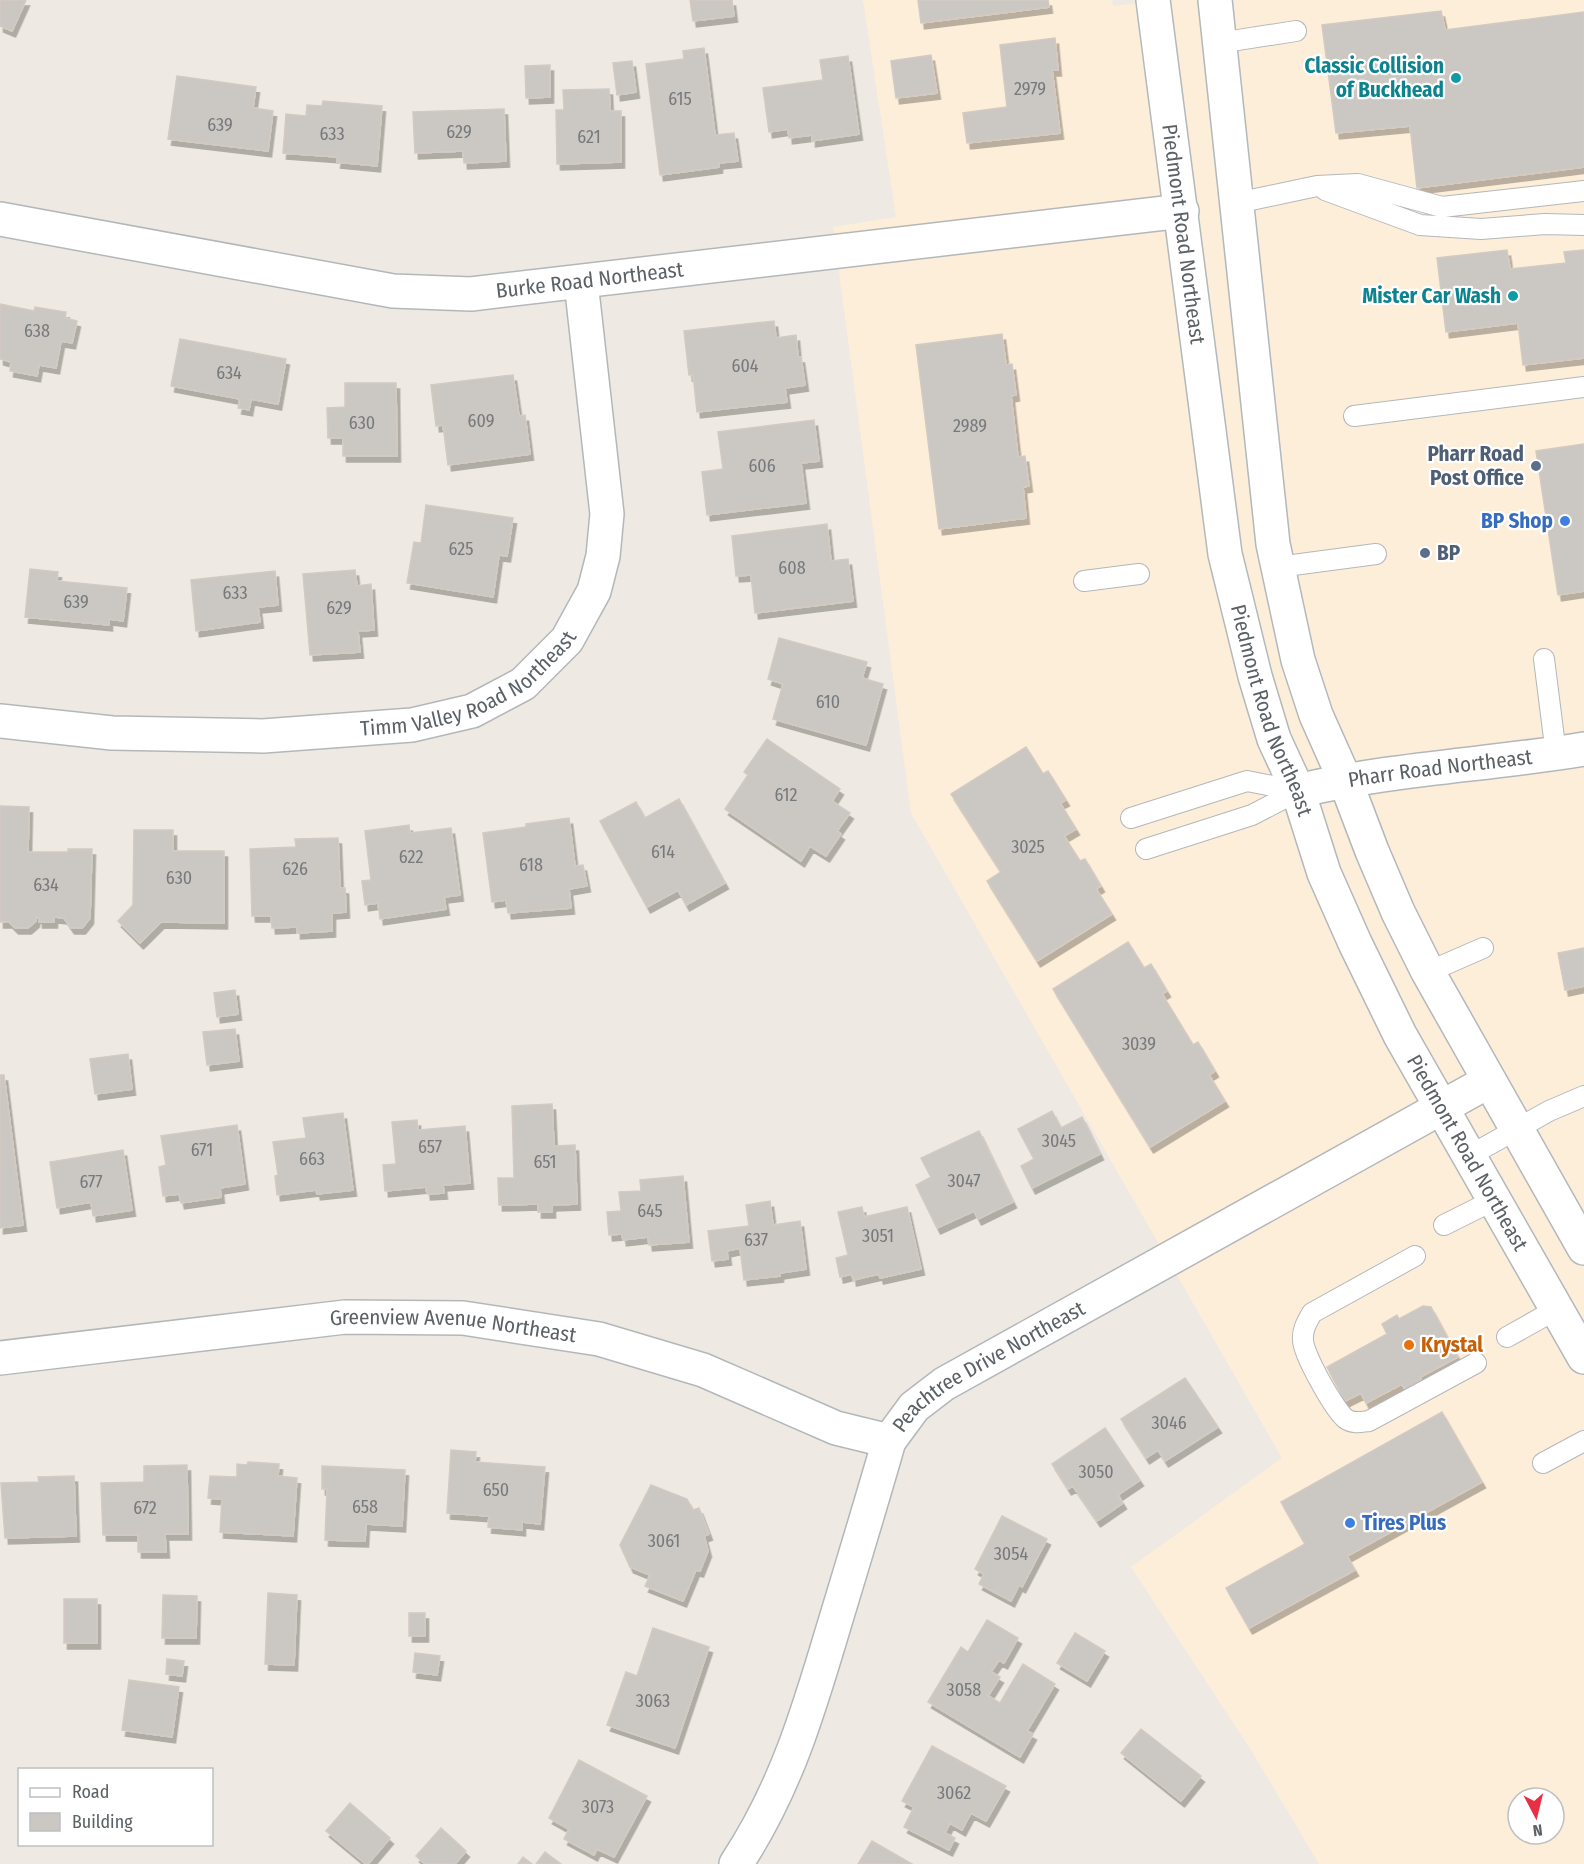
<svg xmlns="http://www.w3.org/2000/svg" width="1584" height="1864" viewBox="0 0 1584 1864" font-family="'Fira Sans Condensed',sans-serif">
  <style>
    .commercial { fill: #fdeed9; fill-rule: evenodd }
    .building { fill: #cbc7c3; stroke: #d3cac2; stroke-width: 1.5; filter: url(#shadow) }
    .lines { fill: none; stroke-linecap: round; stroke-linejoin: round }
    .service-casing { stroke: #b4b7ba; stroke-width: 22 }
    .minor-casing { stroke: #b4b7ba; stroke-width: 36 }
    .tertiary-casing { stroke: #b4b7ba; stroke-width: 36 }
    .secondary-casing { stroke: #b2b8bb; stroke-width: 36 }
    .service { stroke: #fff; stroke-width: 20 }
    .minor { stroke: #fff; stroke-width: 33 }
    .tertiary { stroke: #fff; stroke-width: 33 }
    .secondary { stroke: #fff; stroke-width: 33 }
    .culture-dot { fill: #0f9aa8; stroke: #fff; stroke-width: 2 }
    .service-dot { fill: #5c6f8a; stroke: #fff; stroke-width: 2 }
    .shop-dot { fill: #3f7fe0; stroke: #fff; stroke-width: 2 }
    .food-dot { fill: #e8710a; stroke: #fff; stroke-width: 2 }
    .labels { text-anchor: middle; stroke-width: 4.5; stroke-linejoin: round; paint-order: stroke }
    .number-label { font-size: 18px; fill: #777a7c }
    .culture-label { font-size: 21px; font-weight: bold; fill: #0d838f; stroke: #fff; text-anchor: end }
    .street-label { font-size: 21px; fill: #5b6164; stroke: #fff }
    .service-label { font-size: 21px; font-weight: bold; fill: #4e5e75; stroke: #fff; text-anchor: end }
    .shop-label { font-size: 21px; font-weight: bold; fill: #366cbe; stroke: #fff; text-anchor: end }
    .food-label { font-size: 21px; font-weight: bold; fill: #c56008; stroke: #fff; text-anchor: start }
  </style>
  <defs>
    <filter id="shadow"><feDropShadow dx="3.5" dy="6" stdDeviation="0" flood-color="#0004"/></filter>
  </defs>
  <rect width="100%" height="100%" fill="#eeeae3"/>
  <path class="commercial" d="M 863,0 L 1112,0 L 1113,6 L 1160,0 L 1584,0 L 1584,1864 L 1319,1864 L 1251,1750 L 1131,1567 L 1282,1458 L 911,813 L 833,227 L 896,217 ZM 1518,1798 L 1554,1798 L 1554,1834 L 1518,1834 Z"/>
  <path class="building" d="M 0,0 L 26,0 L 12,31 L 0,26 Z
    M 690,0 L 732,0 L 734,16 L 693,21 Z
    M 918,0 L 1048,0 L 1049,7 L 921,23 Z
    M 1441,11 L 1445,30 L 1584,12 L 1584,167 L 1417,188 L 1410,126 L 1336,133 L 1322,25 Z
    M 1055,38 L 1058,70 L 1052,70 L 1060,133 L 967,143 L 963,113 L 1007,107 L 1000,45 Z
    M 704,48 L 715,135 L 734,133 L 738,161 L 719,163 L 719,167 L 660,175 L 646,64 L 684,59 L 683,51 Z
    M 931,55 L 937,93 L 896,98 L 891,61 Z
    M 848,56 L 859,134 L 812,141 L 812,135 L 789,138 L 788,129 L 769,132 L 763,88 L 823,80 L 820,60 Z
    M 632,61 L 636,92 L 617,95 L 613,63 Z
    M 550,65 L 550,97 L 526,98 L 525,66 Z
    M 177,76 L 256,87 L 253,108 L 273,111 L 268,151 L 168,139 Z
    M 609,89 L 610,111 L 621,111 L 621,162 L 557,164 L 556,110 L 564,110 L 563,90 Z
    M 323,101 L 382,106 L 377,166 L 337,162 L 338,157 L 283,153 L 286,114 L 306,116 L 307,105 L 322,106 Z
    M 504,109 L 506,161 L 464,163 L 463,151 L 415,153 L 413,112 Z
    M 1507,250 L 1510,269 L 1566,263 L 1564,252 L 1584,250 L 1584,358 L 1523,365 L 1518,323 L 1446,332 L 1437,258 Z
    M 0,304 L 34,311 L 35,307 L 66,312 L 65,318 L 77,321 L 72,343 L 61,341 L 56,368 L 39,365 L 37,376 L 10,371 L 11,362 L 0,359 Z
    M 774,321 L 776,338 L 796,335 L 798,357 L 801,357 L 805,385 L 785,388 L 787,402 L 697,412 L 693,374 L 689,375 L 684,331 Z
    M 1002,334 L 1006,365 L 1012,364 L 1016,395 L 1011,396 L 1018,457 L 1025,456 L 1029,486 L 1023,487 L 1026,518 L 939,529 L 916,345 Z
    M 180,339 L 286,359 L 278,404 L 251,399 L 249,410 L 238,408 L 240,399 L 171,386 Z
    M 513,375 L 519,416 L 525,415 L 530,454 L 448,465 L 443,425 L 436,426 L 431,385 Z
    M 345,383 L 396,383 L 397,456 L 343,456 L 343,438 L 328,438 L 327,408 L 345,407 Z
    M 814,420 L 819,461 L 801,463 L 806,503 L 707,515 L 702,472 L 723,469 L 718,432 Z
    M 1584,444 L 1584,591 L 1558,595 L 1536,451 Z
    M 426,505 L 513,518 L 507,556 L 499,555 L 493,597 L 407,583 L 414,542 L 421,543 Z
    M 827,524 L 831,561 L 848,559 L 853,601 L 755,613 L 751,575 L 736,576 L 732,536 Z
    M 30,569 L 58,572 L 57,581 L 127,588 L 123,621 L 109,619 L 109,625 L 25,617 Z
    M 355,570 L 357,586 L 371,584 L 374,630 L 358,631 L 360,652 L 310,655 L 303,574 Z
    M 275,571 L 278,605 L 258,607 L 260,622 L 196,631 L 191,580 Z
    M 779,638 L 867,662 L 862,678 L 883,684 L 866,745 L 773,719 L 783,684 L 768,679 Z
    M 767,739 L 840,789 L 832,801 L 850,813 L 837,831 L 841,834 L 826,856 L 810,846 L 801,861 L 725,809 L 748,775 L 744,772 Z
    M 1026,747 L 1043,774 L 1048,771 L 1066,800 L 1060,803 L 1076,829 L 1064,836 L 1080,861 L 1085,859 L 1101,886 L 1096,889 L 1112,914 L 1037,961 L 987,881 L 1001,872 L 951,794 Z
    M 679,799 L 725,883 L 686,905 L 678,890 L 647,907 L 600,821 L 636,802 L 645,818 Z
    M 0,806 L 29,807 L 28,852 L 68,852 L 68,849 L 92,849 L 90,918 L 82,928 L 71,928 L 64,918 L 54,917 L 54,922 L 39,922 L 39,918 L 36,917 L 36,921 L 28,928 L 15,928 L 9,922 L 0,922 Z
    M 569,818 L 575,866 L 583,865 L 587,886 L 569,889 L 571,908 L 508,913 L 506,900 L 492,902 L 483,833 L 526,827 L 526,824 Z
    M 409,825 L 410,833 L 451,828 L 460,895 L 444,897 L 446,909 L 380,919 L 378,903 L 365,905 L 362,881 L 371,880 L 365,831 Z
    M 134,830 L 173,830 L 173,851 L 224,851 L 224,923 L 161,922 L 140,943 L 118,921 L 133,905 Z
    M 338,838 L 340,888 L 345,888 L 346,912 L 332,913 L 332,931 L 297,933 L 297,927 L 272,928 L 271,916 L 252,916 L 250,849 L 296,847 L 295,839 Z
    M 1128,942 L 1144,968 L 1151,964 L 1167,991 L 1162,994 L 1193,1045 L 1198,1042 L 1215,1071 L 1209,1075 L 1225,1101 L 1150,1147 L 1053,989 Z
    M 1584,948 L 1584,986 L 1565,990 L 1558,953 Z
    M 235,990 L 238,1014 L 217,1017 L 214,993 Z
    M 235,1029 L 239,1061 L 207,1065 L 203,1032 Z
    M 128,1054 L 132,1089 L 95,1094 L 90,1059 Z
    M 0,1075 L 4,1075 L 23,1225 L 0,1228 Z
    M 552,1104 L 554,1146 L 575,1145 L 577,1204 L 552,1205 L 552,1212 L 538,1212 L 538,1204 L 499,1205 L 498,1178 L 514,1178 L 512,1106 Z
    M 1052,1111 L 1061,1128 L 1082,1117 L 1100,1154 L 1032,1188 L 1021,1166 L 1034,1159 L 1018,1129 Z
    M 343,1113 L 353,1190 L 317,1194 L 316,1190 L 277,1195 L 275,1176 L 278,1175 L 273,1142 L 306,1138 L 303,1118 Z
    M 417,1120 L 418,1130 L 465,1126 L 470,1183 L 443,1185 L 444,1193 L 427,1194 L 426,1187 L 385,1191 L 383,1165 L 396,1164 L 392,1122 Z
    M 237,1125 L 245,1184 L 220,1188 L 221,1197 L 181,1203 L 179,1194 L 163,1196 L 159,1167 L 166,1165 L 161,1136 Z
    M 979,1131 L 1013,1202 L 978,1219 L 974,1211 L 937,1228 L 916,1185 L 931,1177 L 921,1158 Z
    M 123,1150 L 132,1210 L 93,1216 L 91,1202 L 57,1208 L 50,1162 Z
    M 683,1176 L 689,1242 L 649,1245 L 648,1237 L 623,1240 L 622,1234 L 609,1235 L 607,1212 L 621,1211 L 619,1192 L 641,1191 L 640,1180 Z
    M 770,1201 L 773,1225 L 800,1221 L 806,1269 L 780,1273 L 780,1276 L 744,1280 L 740,1248 L 727,1251 L 728,1259 L 712,1261 L 708,1231 L 749,1226 L 746,1205 Z
    M 862,1207 L 864,1217 L 907,1207 L 921,1269 L 880,1278 L 879,1274 L 853,1280 L 852,1274 L 840,1277 L 836,1258 L 848,1255 L 838,1212 Z
    M 1423,1306 L 1431,1307 L 1458,1357 L 1420,1377 L 1422,1382 L 1406,1391 L 1402,1384 L 1366,1403 L 1361,1393 L 1345,1401 L 1327,1367 L 1387,1334 L 1382,1324 L 1397,1315 L 1399,1319 Z
    M 1185,1378 L 1218,1427 L 1165,1461 L 1158,1450 L 1146,1458 L 1121,1419 Z
    M 1442,1412 L 1482,1482 L 1347,1556 L 1355,1570 L 1249,1628 L 1226,1588 L 1305,1544 L 1281,1502 Z
    M 1105,1428 L 1140,1480 L 1118,1495 L 1123,1503 L 1097,1521 L 1073,1486 L 1068,1489 L 1052,1464 Z
    M 451,1450 L 476,1452 L 475,1462 L 545,1467 L 540,1524 L 522,1522 L 522,1530 L 488,1527 L 489,1516 L 447,1513 Z
    M 248,1462 L 279,1464 L 278,1476 L 297,1478 L 293,1536 L 220,1532 L 222,1499 L 208,1498 L 210,1476 L 237,1477 L 237,1464 L 247,1465 Z
    M 187,1465 L 188,1534 L 165,1534 L 166,1552 L 138,1552 L 138,1535 L 103,1535 L 101,1483 L 144,1482 L 144,1466 Z
    M 322,1466 L 405,1470 L 402,1526 L 366,1524 L 365,1541 L 325,1540 L 327,1489 L 322,1489 Z
    M 74,1476 L 76,1536 L 5,1538 L 1,1483 L 39,1482 L 38,1477 Z
    M 651,1485 L 687,1499 L 693,1510 L 699,1508 L 709,1534 L 704,1536 L 708,1551 L 700,1571 L 696,1570 L 683,1601 L 645,1586 L 650,1575 L 630,1567 L 620,1545 Z
    M 1002,1516 L 1047,1539 L 1022,1587 L 1019,1585 L 1011,1601 L 979,1584 L 984,1574 L 975,1569 Z
    M 268,1593 L 297,1595 L 294,1665 L 265,1664 Z
    M 163,1595 L 197,1596 L 196,1638 L 162,1638 Z
    M 64,1599 L 97,1599 L 97,1643 L 64,1643 Z
    M 409,1613 L 425,1613 L 425,1636 L 409,1636 Z
    M 987,1620 L 1018,1638 L 1004,1663 L 999,1660 L 991,1672 L 1000,1677 L 988,1696 L 1000,1703 L 1023,1664 L 1055,1684 L 1027,1731 L 1033,1734 L 1020,1757 L 928,1702 L 961,1647 L 968,1652 Z
    M 653,1628 L 709,1647 L 675,1748 L 607,1725 L 626,1672 L 637,1676 Z
    M 1075,1633 L 1105,1651 L 1087,1681 L 1057,1663 Z
    M 415,1653 L 440,1656 L 437,1675 L 413,1672 Z
    M 167,1659 L 184,1661 L 182,1676 L 166,1674 Z
    M 129,1680 L 179,1687 L 172,1737 L 122,1730 Z
    M 1141,1729 L 1201,1776 L 1181,1801 L 1121,1753 Z
    M 932,1746 L 1006,1786 L 986,1821 L 971,1813 L 962,1830 L 950,1823 L 945,1833 L 955,1838 L 949,1850 L 904,1827 L 914,1807 L 902,1801 Z
    M 579,1760 L 647,1796 L 614,1857 L 597,1849 L 594,1855 L 564,1839 L 569,1829 L 549,1818 Z
    M 350,1803 L 390,1838 L 368,1864 L 366,1864 L 326,1831 Z
    M 441,1828 L 466,1851 L 455,1864 L 425,1864 L 416,1856 Z
    M 872,1841 L 912,1864 L 858,1864 Z
    M 545,1852 L 561,1864 L 536,1864 Z
    M 523,1857 L 532,1864 L 518,1864 Z"/>
  <g class="lines">
    <g class="service-casing">
      <path id="service" d="M 1219,43 L 1296,31
        M 1325,190 L 1420,225 L 1481,229 L 1545,224 L 1584,225
        M 1237,203 L 1317,186 L 1358,184 L 1442,207 L 1584,191
        M 1354,416 L 1584,387
        M 1278,567 L 1376,554
        M 1084,581 L 1139,574
        M 1544,659 L 1556,754
        M 1131,818 L 1247,781 L 1298,791
        M 1146,849 L 1252,815 L 1298,791
        M 1428,972 L 1483,948
        M 1469,1156 L 1549,1111 L 1584,1096
        M 1444,1225 L 1494,1200
        M 1415,1256 L 1312,1313 C 1307,1322 1302,1330 1303,1340 C 1303,1354 1335,1411 1346,1419 C 1353,1424 1361,1422 1369,1421 L 1476,1363
        M 1507,1337 L 1557,1309
        M 1543,1463 L 1584,1441"/>
    </g>
    <g class="minor-casing">
      <g id="minor">
        <path id="s1" d="M 0,219 L 393,291 L 471,294 L 1182,211"/>
        <path id="s2" d="M 0,721 L 112,733 L 263,736 L 412,725 L 472,711 L 523,684 L 567,640 L 594,591 L 603,556 L 607,514 L 581,282"/>
        <path id="s3" d="M 0,1358 L 345,1317 L 463,1318 L 599,1339 L 703,1370 L 836,1428 L 889,1441"/>
        <path id="s4" d="M 736,1864 C 785,1790 808,1713 833,1629 C 852,1566 871,1504 889,1441 L 914,1407 L 944,1384 L 1489,1081"/>
      </g>
    </g>
    <g class="tertiary-casing">
      <g id="tertiary">
        <path id="s5" d="M 1298,791 C 1392,768 1488,765 1584,749"/>
      </g>
    </g>
    <g class="secondary-casing">
      <g id="secondary">
        <path id="s6" d="M 1153,0 L 1225,554 L 1255,676 L 1274,739 L 1298,791 L 1324,873 L 1355,943 L 1400,1035 L 1584,1357"/>
        <path d="M 1215,0 L 1273,544 L 1298,660 L 1316,715 L 1345,780 L 1372,851 L 1398,912 L 1428,972 L 1584,1248"/>
      </g>
    </g>
    <use href="#service" class="service"/>
    <use href="#minor" class="minor"/>
    <use href="#tertiary" class="tertiary"/>
    <use href="#secondary" class="secondary"/>
  </g>
  <g class="culture-dot">
    <circle cx="1456" cy="78" r="6"/>
    <circle cx="1513" cy="296" r="6"/>
  </g>
  <g class="service-dot">
    <circle cx="1536" cy="466" r="6"/>
    <circle cx="1425" cy="553" r="6"/>
  </g>
  <g class="shop-dot">
    <circle cx="1565" cy="521" r="6"/>
    <circle cx="1350" cy="1523" r="6"/>
  </g>
  <circle class="food-dot" cx="1409" cy="1345" r="6"/>
  <g class="labels">
    <g class="number-label">
      <text x="1030" y="95">2979</text>
      <text x="680" y="105">615</text>
      <text x="220" y="131">639</text>
      <text x="459" y="138">629</text>
      <text x="332" y="140">633</text>
      <text x="589" y="143">621</text>
      <text x="37" y="337">638</text>
      <text x="745" y="372">604</text>
      <text x="229" y="379">634</text>
      <text x="481" y="427">609</text>
      <text x="362" y="429">630</text>
      <text x="970" y="432">2989</text>
      <text x="762" y="472">606</text>
      <text x="461" y="555">625</text>
      <text x="792" y="574">608</text>
      <text x="235" y="599">633</text>
      <text x="76" y="608">639</text>
      <text x="339" y="614">629</text>
      <text x="828" y="708">610</text>
      <text x="786" y="801">612</text>
      <text x="1028" y="853">3025</text>
      <text x="663" y="858">614</text>
      <text x="411" y="863">622</text>
      <text x="531" y="871">618</text>
      <text x="295" y="875">626</text>
      <text x="179" y="884">630</text>
      <text x="46" y="891">634</text>
      <text x="1139" y="1050">3039</text>
      <text x="1059" y="1147">3045</text>
      <text x="430" y="1153">657</text>
      <text x="202" y="1156">671</text>
      <text x="312" y="1165">663</text>
      <text x="545" y="1168">651</text>
      <text x="964" y="1187">3047</text>
      <text x="91" y="1188">677</text>
      <text x="650" y="1217">645</text>
      <text x="878" y="1242">3051</text>
      <text x="756" y="1246">637</text>
      <text x="1169" y="1429">3046</text>
      <text x="1096" y="1478">3050</text>
      <text x="496" y="1496">650</text>
      <text x="365" y="1513">658</text>
      <text x="145" y="1514">672</text>
      <text x="664" y="1547">3061</text>
      <text x="1011" y="1560">3054</text>
      <text x="964" y="1696">3058</text>
      <text x="653" y="1707">3063</text>
      <text x="954" y="1799">3062</text>
      <text x="598" y="1813">3073</text>
    </g>
    <g class="culture-label">
      <text x="1444" y="73">Classic Collision<tspan x="1444" dy="24">of Buckhead</tspan></text>
      <text x="1501" y="303">Mister Car Wash</text>
    </g>
    <g class="street-label">
      <text dy="7" stroke="none"><textPath href="#s6" startOffset="236">Piedmont Road Northeast</textPath></text>
      <text dy="7" stroke="none"><textPath href="#s1" startOffset="597">Burke Road Northeast</textPath></text>
      <text dy="7" stroke="none"><textPath href="#s2" startOffset="482">Timm Valley Road Northeast</textPath></text>
      <text dy="7" stroke="none"><textPath href="#s6" startOffset="722">Piedmont Road Northeast</textPath></text>
      <text dy="7" stroke="none"><textPath href="#s5" startOffset="144">Pharr Road Northeast</textPath></text>
      <text dy="7" stroke="none"><textPath href="#s6" startOffset="1208">Piedmont Road Northeast</textPath></text>
      <text dy="7" stroke="none"><textPath href="#s3" startOffset="456">Greenview Avenue Northeast</textPath></text>
      <text dy="7" stroke="none"><textPath href="#s4" startOffset="578">Peachtree Drive Northeast</textPath></text>
    </g>
    <g class="service-label">
      <text x="1524" y="461">Pharr Road<tspan x="1524" dy="24">Post Office</tspan></text>
      <text x="1437" y="560" text-anchor="start">BP</text>
    </g>
    <g class="shop-label">
      <text x="1553" y="528">BP Shop</text>
      <text x="1362" y="1530" text-anchor="start">Tires Plus</text>
    </g>
    <g class="food-label">
      <text x="1421" y="1352">Krystal</text>
    </g>
  </g>
  <rect x="18" y="1768" width="195" height="78" fill="#ffffff" stroke="#bdc0c1" stroke-width="1.5"/>
  <rect x="30" y="1788" width="30" height="9" fill="#ffffff" stroke="#bdc0c1" stroke-width="1.5"/>
  <text x="72" y="1798" font-size="18" fill="#5b6164">Road</text>
  <rect x="30" y="1813" width="30" height="18" fill="#cbc7c3" stroke="#bdc0c1" stroke-width="1.5"/>
  <text x="72" y="1828" font-size="18" fill="#5b6164">Building</text>
  <g transform="translate(1536 1816) rotate(173)"><circle r="28" fill="#ffffff" stroke="#bdc0c1" stroke-width="1.5"/>
  <path d="M0-4.5L10 22L0 15L-10 22Z" fill="#e83044"/>
  <text y="-9" font-size="16" font-weight="bold" text-anchor="middle" fill="#5b6164">N</text>
  </g>
</svg>
